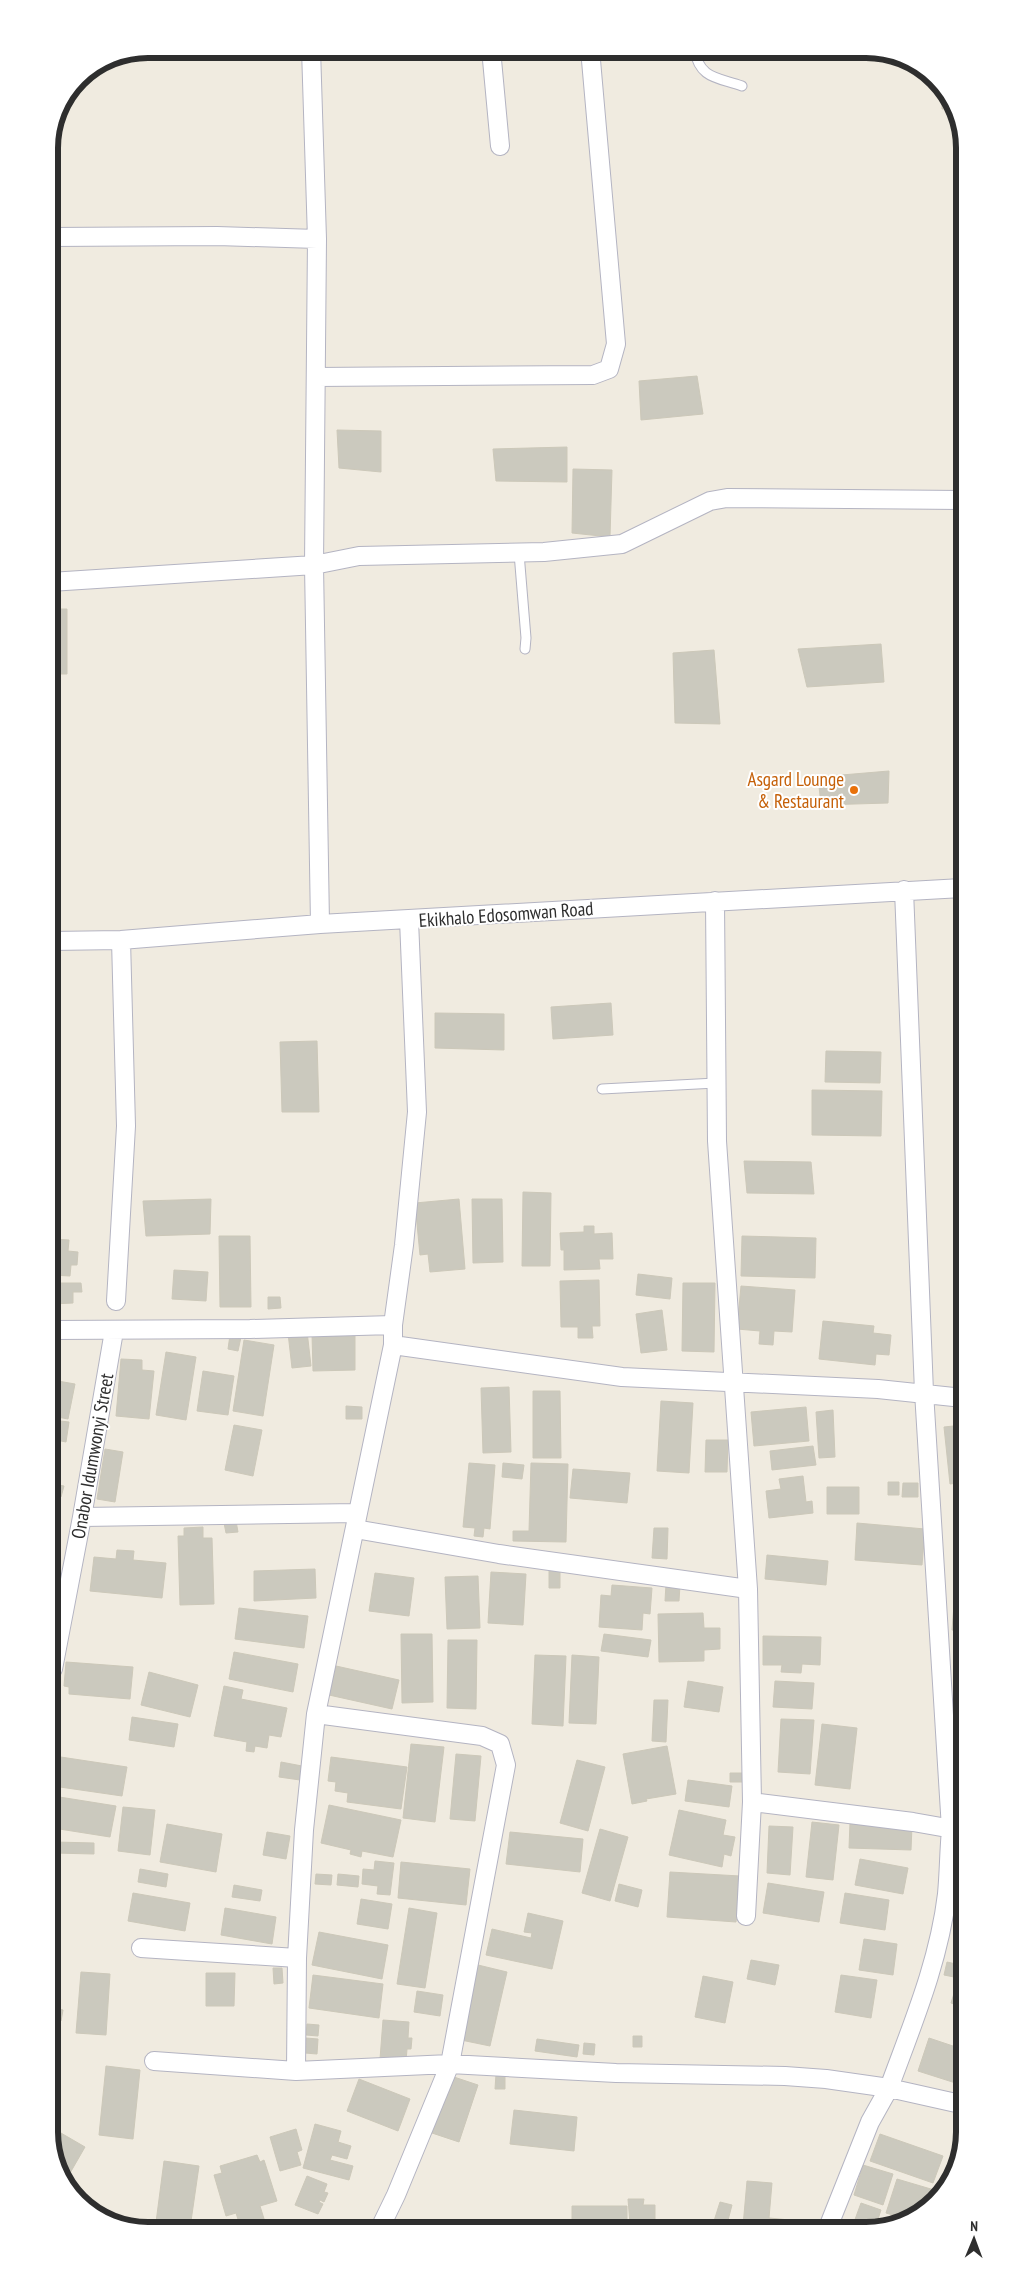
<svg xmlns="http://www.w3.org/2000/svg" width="1014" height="2279" viewBox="0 0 1014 2279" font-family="'PT Sans Narrow',sans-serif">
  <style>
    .building { fill: #cbc9be; stroke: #ccc8b9 }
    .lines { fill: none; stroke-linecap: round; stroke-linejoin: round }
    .service-casing { stroke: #b4b4c2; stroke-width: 11 }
    .minor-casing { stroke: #b4b4c2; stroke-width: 20 }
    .service { stroke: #fff; stroke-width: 9 }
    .minor { stroke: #fff; stroke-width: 18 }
    .food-dot { fill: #e8710a; stroke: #fff; stroke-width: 2 }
    .labels { text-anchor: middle; stroke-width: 4; stroke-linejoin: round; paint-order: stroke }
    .food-label { font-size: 19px; fill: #c56008; stroke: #fff; text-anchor: end }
    .street-label { font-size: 19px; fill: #2e2e2e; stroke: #fff }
    .rim { fill: none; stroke: #2e2e2e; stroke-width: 6 }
  </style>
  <rect width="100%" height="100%" fill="#f0ebe0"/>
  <path class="building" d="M 942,91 L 955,109 L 942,109 Z
    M 697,376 L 703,414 L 641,420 L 639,381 Z
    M 337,430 L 381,431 L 381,472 L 339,468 Z
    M 567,447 L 567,482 L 496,481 L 493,449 Z
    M 573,469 L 612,470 L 610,537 L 572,533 Z
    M 50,609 L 67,609 L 67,674 L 50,674 Z
    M 881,644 L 884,682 L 807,687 L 798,649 Z
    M 714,650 L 720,724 L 675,723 L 673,653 Z
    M 889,771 L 888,803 L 821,805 L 818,777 Z
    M 611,1003 L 613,1035 L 553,1039 L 551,1007 Z
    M 435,1013 L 504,1014 L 504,1050 L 435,1048 Z
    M 317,1041 L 319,1112 L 282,1112 L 280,1042 Z
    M 826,1051 L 881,1052 L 880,1083 L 825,1082 Z
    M 812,1090 L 882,1091 L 881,1136 L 812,1135 Z
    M 744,1161 L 811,1162 L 814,1194 L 747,1193 Z
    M 523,1192 L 551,1193 L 550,1266 L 522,1266 Z
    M 211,1199 L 210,1234 L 146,1236 L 143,1201 Z
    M 459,1199 L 465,1269 L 430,1272 L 428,1254 L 420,1255 L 415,1203 Z
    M 472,1199 L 502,1199 L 503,1262 L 473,1263 Z
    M 584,1226 L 594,1226 L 594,1234 L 612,1233 L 613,1259 L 599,1259 L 600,1269 L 564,1270 L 564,1250 L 561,1250 L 560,1233 L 584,1232 Z
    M 219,1236 L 250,1236 L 251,1307 L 220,1307 Z
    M 742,1236 L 816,1238 L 815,1278 L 741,1276 Z
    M 52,1239 L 69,1240 L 68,1251 L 78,1252 L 77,1265 L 71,1265 L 70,1276 L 52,1275 Z
    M 174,1270 L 208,1272 L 206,1301 L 172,1299 Z
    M 638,1274 L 672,1278 L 670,1299 L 636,1295 Z
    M 599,1280 L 600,1326 L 592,1326 L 593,1338 L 578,1338 L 578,1327 L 561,1327 L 560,1281 Z
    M 52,1283 L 81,1283 L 82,1292 L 73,1292 L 73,1303 L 52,1304 Z
    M 683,1283 L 715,1283 L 714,1352 L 682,1351 Z
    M 741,1286 L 795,1290 L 792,1332 L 774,1331 L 773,1345 L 759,1344 L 760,1331 L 737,1329 Z
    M 268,1297 L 280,1297 L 281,1308 L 268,1309 Z
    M 662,1310 L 667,1350 L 641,1353 L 636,1314 Z
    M 823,1321 L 874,1326 L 873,1333 L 891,1335 L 889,1355 L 876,1354 L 875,1365 L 819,1359 Z
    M 307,1331 L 311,1366 L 292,1368 L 288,1333 Z
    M 355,1333 L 355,1370 L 313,1371 L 312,1334 Z
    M 230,1335 L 241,1337 L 238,1351 L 228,1349 Z
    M 244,1340 L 274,1345 L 263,1416 L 233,1411 Z
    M 166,1352 L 196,1357 L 186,1420 L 156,1415 Z
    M 121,1359 L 142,1360 L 142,1370 L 154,1371 L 149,1419 L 116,1416 Z
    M 203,1371 L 234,1376 L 228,1415 L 197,1411 Z
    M 52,1380 L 75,1384 L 68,1419 L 52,1416 Z
    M 509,1387 L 511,1452 L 483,1453 L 481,1388 Z
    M 533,1391 L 560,1391 L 561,1458 L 533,1458 Z
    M 661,1401 L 693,1403 L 689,1473 L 657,1471 Z
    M 346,1406 L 362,1407 L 362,1419 L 346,1419 Z
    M 806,1407 L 809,1441 L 754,1446 L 751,1412 Z
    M 833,1410 L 835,1457 L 819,1458 L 816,1412 Z
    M 52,1420 L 69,1422 L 66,1442 L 56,1440 L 54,1452 Z
    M 234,1425 L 262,1430 L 253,1476 L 225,1470 Z
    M 963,1425 L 964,1482 L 950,1484 L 944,1427 Z
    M 706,1440 L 728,1440 L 727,1472 L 705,1472 Z
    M 813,1446 L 816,1465 L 772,1470 L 770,1451 Z
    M 105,1449 L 123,1452 L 115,1502 L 97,1499 Z
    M 469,1463 L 495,1465 L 490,1529 L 484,1528 L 483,1537 L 474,1536 L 475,1528 L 463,1527 Z
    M 503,1463 L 524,1465 L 522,1479 L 502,1477 Z
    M 531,1463 L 568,1464 L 566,1542 L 513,1541 L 513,1531 L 529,1531 Z
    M 52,1469 L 56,1470 L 53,1484 L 64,1486 L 61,1497 L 52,1495 Z
    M 573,1469 L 630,1473 L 627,1503 L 570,1498 Z
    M 803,1476 L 806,1502 L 812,1501 L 813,1513 L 769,1518 L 766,1491 L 781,1489 L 779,1479 Z
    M 888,1482 L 899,1482 L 899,1495 L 888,1495 Z
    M 903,1483 L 918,1483 L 918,1497 L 902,1497 Z
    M 827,1487 L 859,1487 L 859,1514 L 827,1514 Z
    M 236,1521 L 238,1532 L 226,1533 L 224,1523 Z
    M 857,1523 L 925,1529 L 922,1565 L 855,1560 Z
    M 203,1527 L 203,1538 L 212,1538 L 214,1604 L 180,1605 L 178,1536 L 184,1536 L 184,1528 Z
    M 654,1528 L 668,1528 L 667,1559 L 652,1558 Z
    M 964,1542 L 964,1567 L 960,1566 Z
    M 117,1550 L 134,1551 L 133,1560 L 166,1563 L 162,1598 L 90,1591 L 94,1557 L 116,1559 Z
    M 767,1555 L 828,1561 L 826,1585 L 765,1579 Z
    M 315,1569 L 316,1598 L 254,1601 L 254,1571 Z
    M 549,1570 L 560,1570 L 560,1588 L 549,1588 Z
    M 491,1572 L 526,1574 L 523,1625 L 488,1623 Z
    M 375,1573 L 414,1578 L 409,1616 L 369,1611 Z
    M 478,1576 L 480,1628 L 447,1629 L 445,1577 Z
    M 666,1584 L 680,1585 L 679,1601 L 665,1601 Z
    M 612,1585 L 652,1588 L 650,1614 L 643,1613 L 642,1630 L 599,1627 L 601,1595 L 611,1596 Z
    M 955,1593 L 964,1593 L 964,1631 L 952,1630 Z
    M 239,1608 L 308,1616 L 304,1648 L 235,1639 Z
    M 703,1613 L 704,1628 L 720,1628 L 720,1649 L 704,1650 L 704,1661 L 659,1662 L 658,1614 Z
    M 401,1634 L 432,1634 L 433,1702 L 402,1703 Z
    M 604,1634 L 651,1640 L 648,1657 L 601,1651 Z
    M 763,1636 L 821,1637 L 820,1665 L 802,1664 L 801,1673 L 781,1672 L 782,1665 L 763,1665 Z
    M 448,1640 L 477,1640 L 476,1709 L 447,1708 Z
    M 234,1652 L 298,1664 L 293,1692 L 229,1679 Z
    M 535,1655 L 566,1656 L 563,1726 L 532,1724 Z
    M 572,1655 L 599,1657 L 596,1724 L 569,1723 Z
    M 66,1662 L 133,1667 L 130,1699 L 69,1694 L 69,1687 L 64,1686 Z
    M 336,1666 L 399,1680 L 392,1709 L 329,1695 Z
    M 149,1672 L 198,1685 L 190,1717 L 141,1705 Z
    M 688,1681 L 723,1687 L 719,1712 L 684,1707 Z
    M 775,1681 L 814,1683 L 812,1709 L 773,1707 Z
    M 224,1686 L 243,1690 L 241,1699 L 287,1708 L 281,1737 L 269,1735 L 267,1748 L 255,1746 L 254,1752 L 246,1751 L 247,1742 L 214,1736 Z
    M 654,1700 L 668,1700 L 666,1742 L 652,1741 Z
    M 132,1717 L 178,1724 L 174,1747 L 129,1740 Z
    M 781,1719 L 814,1720 L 810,1774 L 778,1772 Z
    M 822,1724 L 857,1728 L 850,1789 L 815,1785 Z
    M 411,1744 L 444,1747 L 435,1822 L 403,1818 Z
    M 667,1746 L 676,1794 L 646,1799 L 647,1801 L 632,1804 L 623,1754 Z
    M 456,1754 L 481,1756 L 475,1821 L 450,1819 Z
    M 54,1756 L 127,1767 L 122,1796 L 53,1786 Z
    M 331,1757 L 407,1767 L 401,1809 L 347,1802 L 348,1793 L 335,1791 L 336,1782 L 328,1781 Z
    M 577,1760 L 605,1767 L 588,1831 L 560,1823 Z
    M 281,1762 L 302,1766 L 300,1780 L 279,1777 Z
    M 730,1773 L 744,1773 L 744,1782 L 730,1782 Z
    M 688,1780 L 732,1786 L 729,1807 L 685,1801 Z
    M 53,1796 L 116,1806 L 110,1837 L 53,1828 Z
    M 329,1805 L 401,1820 L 393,1857 L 362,1851 L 361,1857 L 350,1854 L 351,1850 L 321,1843 Z
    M 123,1807 L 155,1810 L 150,1855 L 118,1851 Z
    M 679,1810 L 726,1820 L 723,1835 L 735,1837 L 731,1856 L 724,1854 L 722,1867 L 669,1855 Z
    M 812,1822 L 839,1825 L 833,1880 L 806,1877 Z
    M 850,1823 L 912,1826 L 911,1850 L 849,1848 Z
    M 167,1824 L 222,1834 L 216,1872 L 160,1862 Z
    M 769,1826 L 793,1827 L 790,1875 L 767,1873 Z
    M 600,1829 L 628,1837 L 610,1901 L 582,1893 Z
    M 267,1832 L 290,1836 L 286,1859 L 263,1855 Z
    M 510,1832 L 583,1839 L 580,1872 L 506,1864 Z
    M 55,1842 L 94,1843 L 94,1854 L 54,1853 Z
    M 860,1859 L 908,1868 L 903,1894 L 855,1885 Z
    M 375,1861 L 394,1863 L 390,1895 L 377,1894 L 378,1886 L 362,1884 L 363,1869 L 374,1870 Z
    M 401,1862 L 470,1869 L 466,1905 L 398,1898 Z
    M 140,1869 L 168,1874 L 166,1887 L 138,1882 Z
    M 670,1872 L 740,1876 L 736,1922 L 667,1917 Z
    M 316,1874 L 332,1875 L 331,1885 L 315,1884 Z
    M 338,1874 L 359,1876 L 358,1887 L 337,1885 Z
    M 768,1883 L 824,1892 L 819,1922 L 763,1913 Z
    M 619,1884 L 642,1890 L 638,1907 L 615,1901 Z
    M 234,1885 L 262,1890 L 260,1901 L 232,1897 Z
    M 133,1893 L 190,1903 L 185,1931 L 128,1921 Z
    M 845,1893 L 889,1900 L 885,1930 L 840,1923 Z
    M 361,1899 L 392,1904 L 388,1929 L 357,1924 Z
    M 225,1908 L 276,1917 L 272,1944 L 221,1935 Z
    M 409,1908 L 437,1913 L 425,1988 L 397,1984 Z
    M 528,1913 L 563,1921 L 552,1969 L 486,1955 L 492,1929 L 531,1938 L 532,1933 L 524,1932 Z
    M 319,1932 L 388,1945 L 382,1979 L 312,1965 Z
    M 864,1939 L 897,1944 L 893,1975 L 859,1970 Z
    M 751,1960 L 779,1965 L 775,1985 L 747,1979 Z
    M 54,1961 L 59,1961 L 60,1975 L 54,1975 Z
    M 947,1962 L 965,1966 L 964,1979 L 944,1975 Z
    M 478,1965 L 507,1972 L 490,2046 L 461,2040 Z
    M 273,1968 L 282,1968 L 283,1983 L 274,1984 Z
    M 81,1972 L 110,1974 L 106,2035 L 76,2033 Z
    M 206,1973 L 235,1973 L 234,2006 L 206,2006 Z
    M 313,1975 L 383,1984 L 379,2018 L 309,2008 Z
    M 841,1975 L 877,1980 L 871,2018 L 835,2012 Z
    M 703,1976 L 733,1982 L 725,2023 L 695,2017 Z
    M 957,1984 L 965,1987 L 965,2027 L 955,2024 L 962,2007 L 951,2003 Z
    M 417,1991 L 443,1995 L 440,2016 L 414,2012 Z
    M 54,2008 L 63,2010 L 61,2021 L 54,2019 Z
    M 383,2020 L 409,2022 L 408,2038 L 412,2038 L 411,2049 L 407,2049 L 406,2061 L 380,2059 Z
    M 307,2024 L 319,2025 L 318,2036 L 306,2035 Z
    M 633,2036 L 642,2036 L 642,2047 L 633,2047 Z
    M 306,2038 L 318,2039 L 317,2054 L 305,2053 Z
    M 929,2038 L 965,2050 L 965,2086 L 918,2071 Z
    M 537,2039 L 579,2045 L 577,2057 L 535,2051 Z
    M 584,2043 L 595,2044 L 594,2055 L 583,2054 Z
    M 106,2066 L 140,2070 L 133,2139 L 99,2135 Z
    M 496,2074 L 505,2074 L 505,2089 L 495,2089 Z
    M 451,2076 L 478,2085 L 459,2142 L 432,2133 Z
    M 359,2079 L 410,2099 L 398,2131 L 347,2111 Z
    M 514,2110 L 577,2117 L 574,2151 L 510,2144 Z
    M 315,2124 L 341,2131 L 338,2142 L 351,2146 L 347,2159 L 332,2155 L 330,2160 L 353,2166 L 349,2180 L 303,2168 Z
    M 54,2129 L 85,2147 L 66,2180 L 54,2164 Z
    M 296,2129 L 302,2150 L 297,2152 L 301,2165 L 280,2171 L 270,2137 Z
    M 880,2134 L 943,2156 L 933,2183 L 870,2161 Z
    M 257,2155 L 260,2162 L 264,2160 L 277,2201 L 260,2206 L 265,2222 L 241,2229 L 236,2213 L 226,2216 L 214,2175 L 222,2173 L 220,2166 Z
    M 164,2161 L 199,2166 L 190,2228 L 174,2226 L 174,2230 L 155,2230 Z
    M 863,2165 L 893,2174 L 883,2205 L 854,2195 Z
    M 307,2176 L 327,2184 L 324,2192 L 328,2193 L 324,2202 L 320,2200 L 319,2202 L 323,2204 L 318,2214 L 295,2205 Z
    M 897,2179 L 941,2192 L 906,2219 L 886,2213 Z
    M 747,2181 L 772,2183 L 769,2218 L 800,2221 L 800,2226 L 743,2226 Z
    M 628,2199 L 644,2199 L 643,2205 L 655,2205 L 655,2225 L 630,2224 Z
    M 720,2202 L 732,2205 L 727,2224 L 714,2221 Z
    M 861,2203 L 881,2210 L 876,2225 L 853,2225 Z
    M 572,2206 L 627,2206 L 627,2227 L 572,2227 Z
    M 309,2221 L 342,2225 L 342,2229 L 308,2229 Z"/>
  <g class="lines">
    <g class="service-casing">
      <path id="service" d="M 694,49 C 700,79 716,77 742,86
        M 519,553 L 526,638 L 525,649
        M 602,1089 L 716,1083"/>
    </g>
    <g class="minor-casing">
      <path id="minor" d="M 311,49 L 317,239 L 314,565 L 320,924
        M 491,49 L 500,146
        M 49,237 L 217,236 L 317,239
        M 316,377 L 593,375 L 609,369 L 616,344 L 590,49
        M 50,582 L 314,565 L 359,556 L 544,552 L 622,544 L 710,501 L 727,498 L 961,500
        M 715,901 L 717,1141 L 748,1589 L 752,1802 L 913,1822 L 964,1831
        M 51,941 L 121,940 L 320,924 L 962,888
        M 116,1301 L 126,1126 L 121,940
        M 52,1330 L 250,1329 L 393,1325
        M 393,1345 L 622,1377 L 878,1389 L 963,1398
        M 82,1517 L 357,1513
        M 355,1529 L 499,1554 L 748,1589
        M 53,1669 L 82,1517 L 114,1331
        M 316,1714 L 482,1736 L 500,1744 L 506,1765 L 450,2064 L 396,2195 L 380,2228
        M 746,1916 L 752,1802
        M 141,1948 L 297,1958
        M 154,2061 L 296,2071 L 450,2064 L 616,2073 L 785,2076 L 826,2079 L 889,2088 C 912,2025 939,1962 947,1894 C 949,1873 949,1851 951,1829 L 924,1392 L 904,890
        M 296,2071 L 297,1958 L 304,1830 L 316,1714 L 393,1345 L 393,1325 L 404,1245 L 417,1112 L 409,920
        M 829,2225 L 870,2122 L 889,2088 L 965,2105"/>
    </g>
    <use href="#service" class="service"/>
    <use href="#minor" class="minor"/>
  </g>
  <circle class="food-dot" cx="854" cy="790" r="5"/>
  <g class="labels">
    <g class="food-label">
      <text x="844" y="786">Asgard Lounge<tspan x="844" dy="22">&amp; Restaurant</tspan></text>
    </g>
    <g class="street-label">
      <text transform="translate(506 914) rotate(-4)" y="7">Ekikhalo Edosomwan Road</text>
      <text transform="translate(92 1456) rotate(-80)" y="7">Onabor Idumwonyi Street</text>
    </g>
  </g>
  <path d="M0 0H1014V2279H0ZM148 58H866A90 90 0 0 1 956 148V2132A90 90 0 0 1 866 2222H148A90 90 0 0 1 58 2132V148A90 90 0 0 1 148 58Z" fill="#fff" fill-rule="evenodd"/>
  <path class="rim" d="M148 58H866A90 90 0 0 1 956 148V2132A90 90 0 0 1 866 2222H148A90 90 0 0 1 58 2132V148A90 90 0 0 1 148 58Z"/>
  <g transform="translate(974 2239) rotate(1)" stroke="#ffffff" stroke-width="4" paint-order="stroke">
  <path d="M0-4L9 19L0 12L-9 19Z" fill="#2e2e2e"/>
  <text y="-8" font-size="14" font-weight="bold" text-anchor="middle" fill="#2e2e2e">N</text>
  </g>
</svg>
